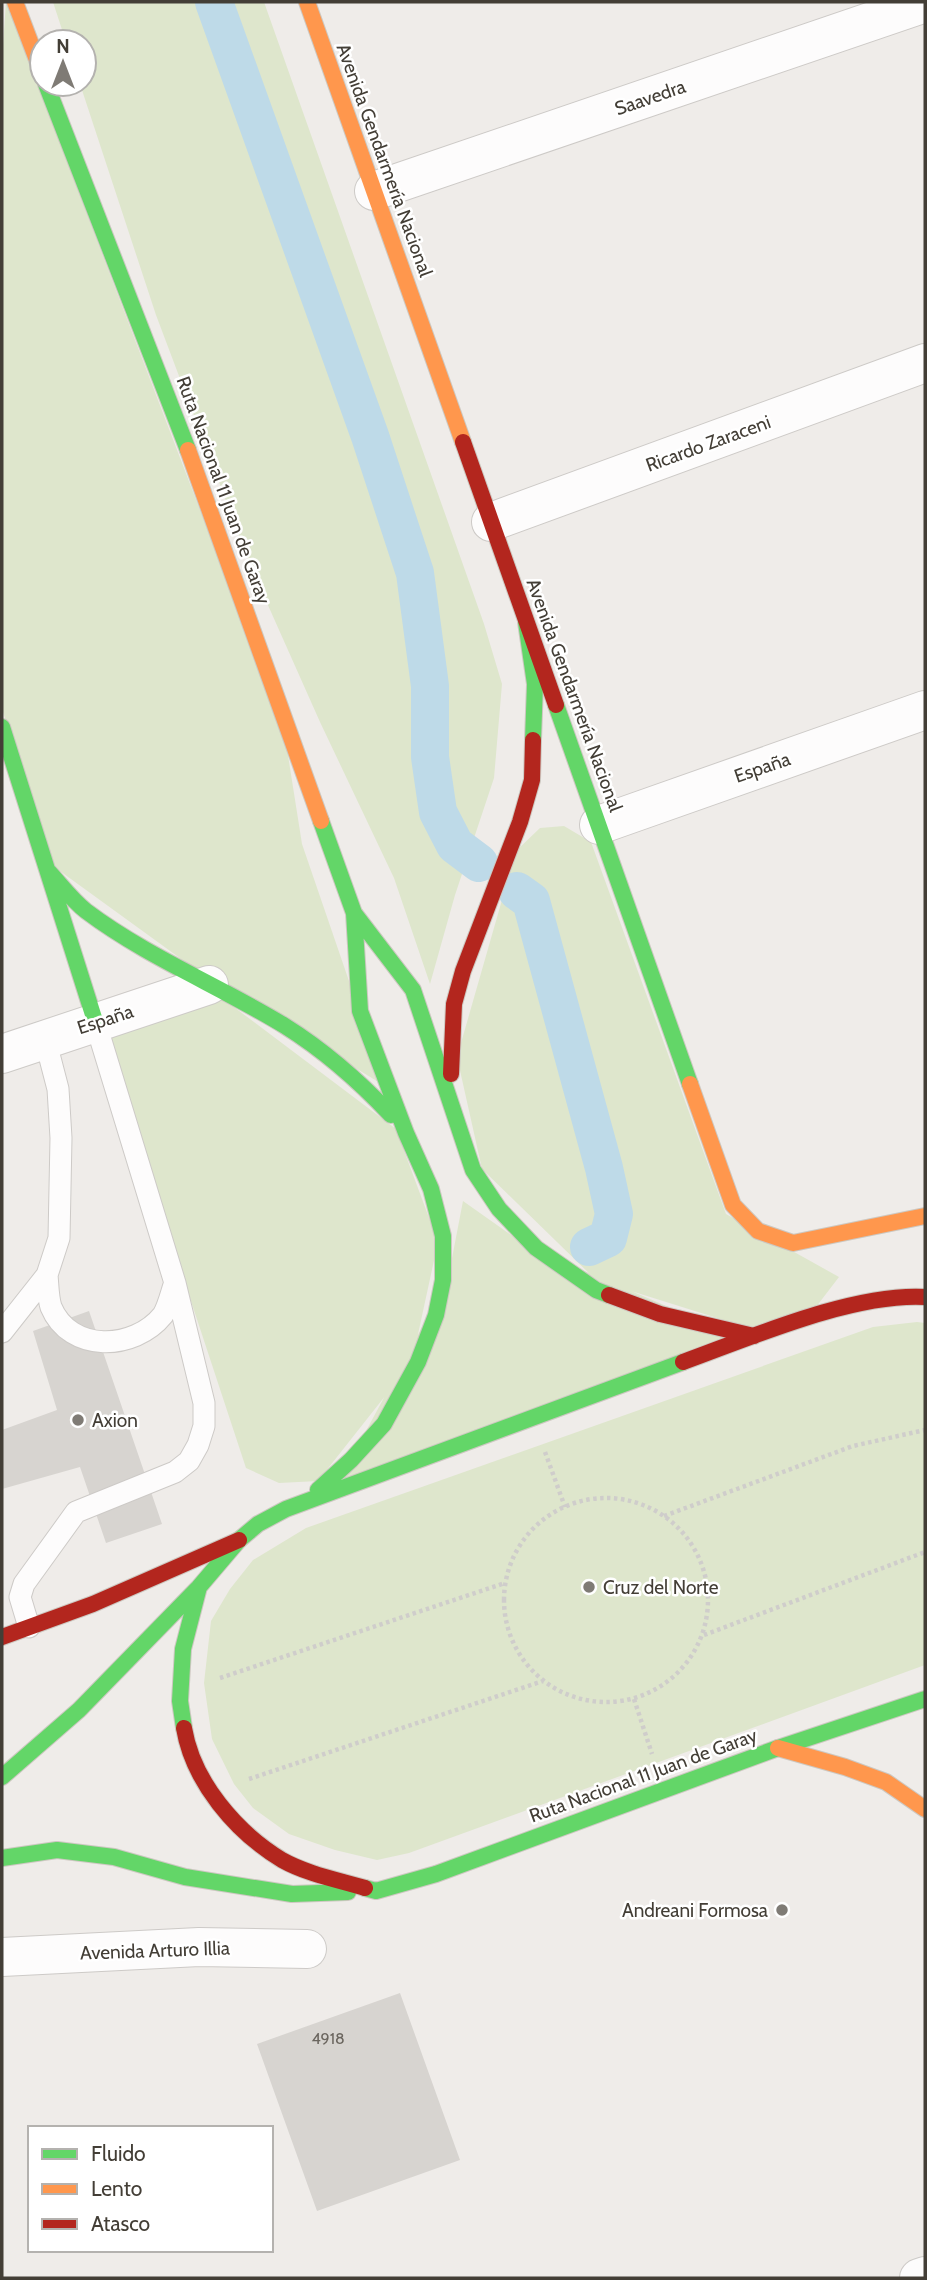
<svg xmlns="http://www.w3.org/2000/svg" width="927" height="2280" viewBox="0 0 927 2280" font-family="Cabin,sans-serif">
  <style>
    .green { fill: #dee6cc }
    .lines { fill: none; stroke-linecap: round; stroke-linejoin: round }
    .canal { stroke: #bedae8; stroke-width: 38 }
    .building { fill: #d7d4d0 }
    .lane-casing { stroke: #cdcac7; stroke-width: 23 }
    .street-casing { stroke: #cdcac7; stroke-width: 40 }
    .fast-casing { stroke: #cdc8c1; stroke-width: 18 }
    .slow-casing { stroke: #cdc8c1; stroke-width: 18 }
    .jam-casing { stroke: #cdc8c1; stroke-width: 18 }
    .path { stroke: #cfcdcb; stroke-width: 4.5; stroke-dasharray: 3.5 3.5; stroke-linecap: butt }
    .lane { stroke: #fdfcfc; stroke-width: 21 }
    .street { stroke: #fdfcfc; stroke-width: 38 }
    .fast { stroke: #63d668; stroke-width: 16 }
    .slow { stroke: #ff974d; stroke-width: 16 }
    .jam { stroke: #b3261e; stroke-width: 16 }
    .poi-dot { fill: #7f7b75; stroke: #fff; stroke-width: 2.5 }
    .labels { text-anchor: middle; stroke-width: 5; stroke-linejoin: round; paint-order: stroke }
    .number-label { font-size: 16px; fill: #6a655e }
    .street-label { font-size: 19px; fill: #433e36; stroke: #fff }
    .poi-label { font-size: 19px; fill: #433e36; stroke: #fff; text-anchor: start }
  </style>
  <rect width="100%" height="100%" fill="#efece9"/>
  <path class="green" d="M 6,2 L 284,730 L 302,844 L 385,1086 L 206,977 L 53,866 L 2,709 L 2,60 Z
    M 53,2 L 264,2 L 484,624 L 502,684 L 494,778 L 455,895 L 430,984 L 394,878 L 320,722 L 251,567 L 156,315 L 80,84 L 84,84 L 84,42 L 66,42 Z
    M 564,826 L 591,842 L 726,1214 L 839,1277 L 816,1307 L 749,1328 L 596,1280 L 482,1169 L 457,1057 L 516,851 L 540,828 Z
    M 210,989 L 396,1129 L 438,1242 L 412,1362 L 318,1481 L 279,1483 L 246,1468 L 100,1025 Z
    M 463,1201 L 528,1247 L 739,1337 L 339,1481 L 448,1279 Z
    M 917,1322 L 925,1323 L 925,1665 L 409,1853 L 377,1860 L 335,1850 L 289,1834 L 253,1808 L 234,1784 L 212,1739 L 204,1683 L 211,1621 L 230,1589 L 253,1560 L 306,1528 L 873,1327 Z"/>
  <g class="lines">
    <path class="canal" d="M 214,2 L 370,436 L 415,573 L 430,686 L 430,757 L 438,812 L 455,845 L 479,863
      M 517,891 L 531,901 L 604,1168 L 614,1214 L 608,1238 L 589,1247"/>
  </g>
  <path class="building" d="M 89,1311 L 162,1524 L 106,1543 L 80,1467 L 2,1489 L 2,1430 L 57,1410 L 33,1331 Z
    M 400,1993 L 460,2160 L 317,2211 L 257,2044 Z"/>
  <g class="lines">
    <g class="lane-casing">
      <path id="lane" d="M 47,1275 C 48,1285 48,1298 51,1307 C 70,1353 134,1351 163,1315 C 168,1307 171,1294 174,1285
        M 2,1332 L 47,1275 L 59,1238 L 61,1138 L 58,1089 L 45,1039
        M 29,1627 L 20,1597 L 24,1584 L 76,1512 L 175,1472 L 189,1461 L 198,1445 L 204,1426 L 204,1403 L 175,1283 L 95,1021"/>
    </g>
    <g class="street-casing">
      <path id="street" d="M 374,191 L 925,3
        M 491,522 L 925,363
        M 599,825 L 925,710
        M 2,1054 L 209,985
        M 2,1957 L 199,1947 L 307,1949
        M 919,2278 L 925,2276"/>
    </g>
    <g class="fast-casing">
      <path id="fast" d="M 46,84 L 188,450
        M 526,622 L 535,684 L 533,740
        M 556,705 L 690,1084
        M 2,727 L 95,1021
        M 49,872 C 61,885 72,900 86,911 C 147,957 220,986 285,1026 C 325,1051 359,1081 391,1115
        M 354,913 L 413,990 L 473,1170 L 499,1209 L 536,1248 L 596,1290 L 609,1295
        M 318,1490 L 351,1460 L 384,1424 L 418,1362 L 436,1315 L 443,1280 L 443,1236 L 431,1189 L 406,1133 L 360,1011 L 354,913 L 321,821
        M 184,1728 L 180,1701 L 183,1649 L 199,1587 L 239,1540 L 258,1524 L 286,1509 L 683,1362
        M 2,1777 L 79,1710 L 198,1588
        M 2,1858 L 57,1850 L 114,1857 L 185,1877 L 292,1894 L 348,1892
        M 365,1888 L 376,1891 L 436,1874 L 778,1748 L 925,1699"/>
    </g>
    <g class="slow-casing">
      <path id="slow" d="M 15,2 L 42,73
        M 307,2 L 463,442
        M 188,450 L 321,821
        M 690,1084 L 733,1205 L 758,1231 L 793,1243 L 925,1216
        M 778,1748 L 845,1767 L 886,1782 L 925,1809"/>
    </g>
    <g class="jam-casing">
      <path id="jam" d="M 463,442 L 556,705
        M 451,1074 L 454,1004 L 463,971 L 520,822 L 532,780 L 533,740
        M 609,1295 L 660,1314 L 754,1336
        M 683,1362 C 752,1337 853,1293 925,1297
        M 2,1637 L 93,1604 L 239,1540
        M 184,1728 C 193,1782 236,1832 282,1860 C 307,1874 338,1880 365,1888"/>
    </g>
    <path class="path" d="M 545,1452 L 565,1507
      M504 1600a102 102 0 1 1 204 0a102 102 0 1 1-204 0Z
      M 664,1516 L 853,1446 L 925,1430
      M 704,1635 L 925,1552
      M 220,1678 L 505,1583
      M 634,1699 L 652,1754
      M 249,1779 L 543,1681"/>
    <use href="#lane" class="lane"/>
    <use href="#street" class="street"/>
    <use href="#fast" class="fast"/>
    <use href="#slow" class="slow"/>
    <use href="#jam" class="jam"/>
  </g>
  <g class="poi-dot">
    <circle cx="78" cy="1420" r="7"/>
    <circle cx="589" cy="1587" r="7"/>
    <circle cx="782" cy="1910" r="7"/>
  </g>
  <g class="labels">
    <g class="number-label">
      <text x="328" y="2044">4918</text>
    </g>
    <g class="street-label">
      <text transform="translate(650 97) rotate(-19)" y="7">Saavedra</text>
      <text transform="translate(385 160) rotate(70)" y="7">Avenida Gendarmería Nacional</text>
      <text transform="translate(708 443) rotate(-20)" y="7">Ricardo Zaraceni</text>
      <text transform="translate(224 490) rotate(70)" y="7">Ruta Nacional 11 Juan de Garay</text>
      <text transform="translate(575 695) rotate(70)" y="7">Avenida Gendarmería Nacional</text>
      <text transform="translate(762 767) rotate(-19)" y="7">España</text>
      <text transform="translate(105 1019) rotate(-18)" y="7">España</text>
      <text transform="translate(643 1775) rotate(-20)" y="7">Ruta Nacional 11 Juan de Garay</text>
      <text transform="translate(155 1950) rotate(-2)" y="7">Avenida Arturo Illia</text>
    </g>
    <g class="poi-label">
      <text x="92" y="1427">Axion</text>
      <text x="603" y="1594">Cruz del Norte</text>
      <text x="768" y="1917" text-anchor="end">Andreani Formosa</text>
    </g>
  </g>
  <rect width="927" height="2280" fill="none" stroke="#433e36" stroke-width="7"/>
  <rect x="28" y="2126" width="245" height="126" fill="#ffffff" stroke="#b4b2af" stroke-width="2"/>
  <rect x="42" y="2149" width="35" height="10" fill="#63d668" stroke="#b4b2af" stroke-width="2"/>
  <text x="91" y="2161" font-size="21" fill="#433e36">Fluido</text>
  <rect x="42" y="2184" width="35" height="10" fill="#ff974d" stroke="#b4b2af" stroke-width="2"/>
  <text x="91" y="2196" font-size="21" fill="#433e36">Lento</text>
  <rect x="42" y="2219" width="35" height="10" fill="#b3261e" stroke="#b4b2af" stroke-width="2"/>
  <text x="91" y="2231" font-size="21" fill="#433e36">Atasco</text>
  <g transform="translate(63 63)"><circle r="33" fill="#ffffff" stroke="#b4b2af" stroke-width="2"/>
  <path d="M0-5L12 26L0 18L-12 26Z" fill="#7f7b75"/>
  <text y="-10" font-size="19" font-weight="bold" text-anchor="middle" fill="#433e36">N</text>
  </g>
</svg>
